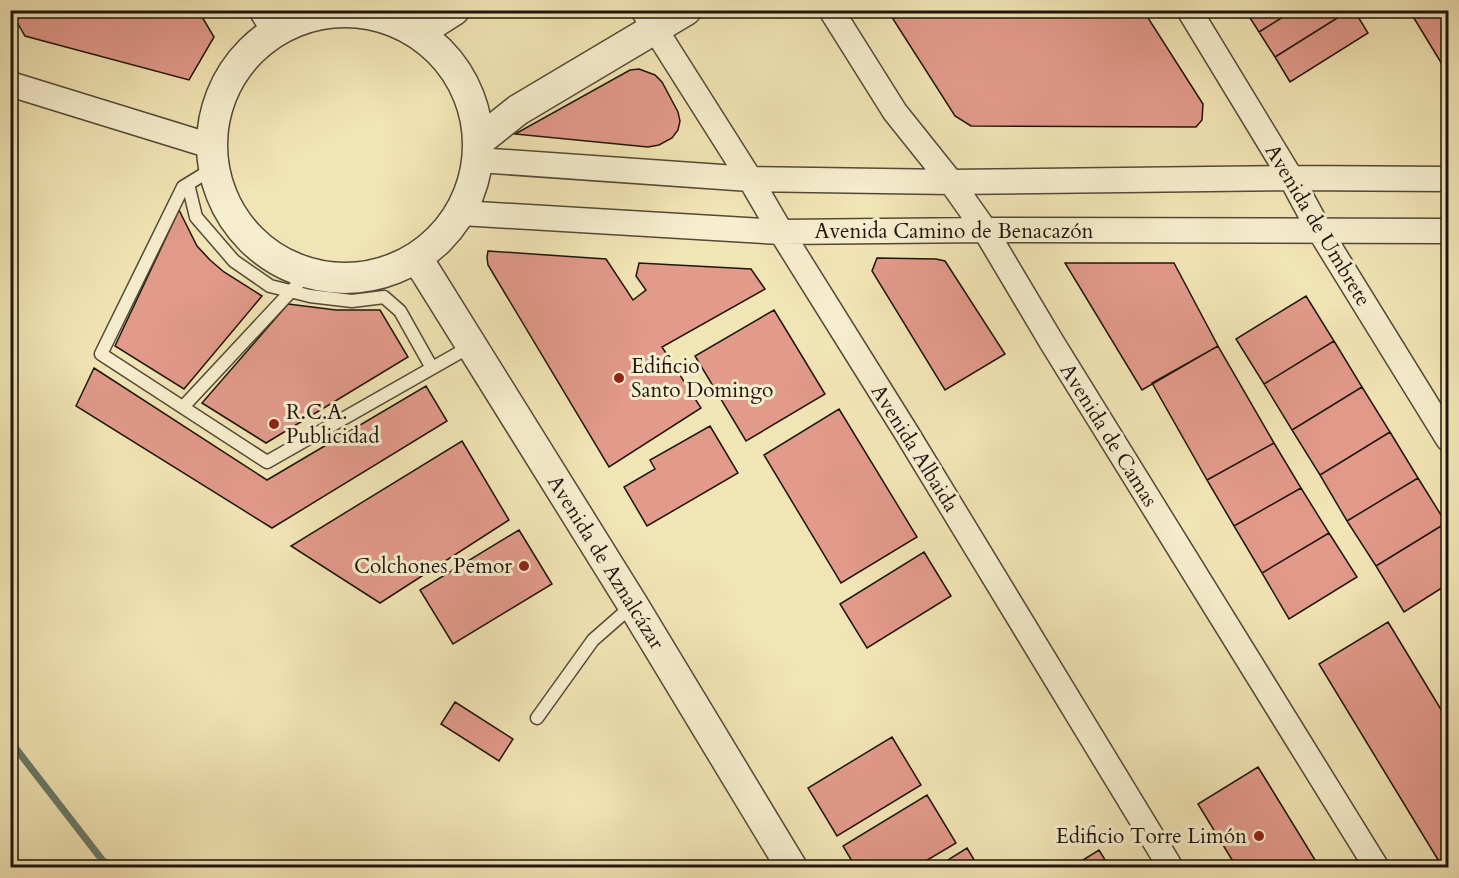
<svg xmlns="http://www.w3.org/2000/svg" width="1459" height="878" viewBox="0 0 1459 878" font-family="Cardo,serif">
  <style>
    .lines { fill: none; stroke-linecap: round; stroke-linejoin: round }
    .stream { stroke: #697b6b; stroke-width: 7 }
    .building { fill: #e29a8b; stroke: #1e150c; stroke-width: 1.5 }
    .service-casing { stroke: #534936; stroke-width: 15 }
    .minor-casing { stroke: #534936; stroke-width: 27 }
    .tertiary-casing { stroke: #534936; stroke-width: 33 }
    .service { stroke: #f7eecf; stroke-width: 12 }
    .minor { stroke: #f7eecf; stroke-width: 24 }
    .tertiary { stroke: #f7eecf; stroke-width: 30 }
    .poi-dot { fill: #8f2418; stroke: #f7eecf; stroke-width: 2 }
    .labels { text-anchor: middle; stroke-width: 6; stroke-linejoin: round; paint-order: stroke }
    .street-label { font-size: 21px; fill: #1e150c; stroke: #f7eecf }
    .poi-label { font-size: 21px; fill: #1e150c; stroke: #f7eecf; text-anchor: start }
  </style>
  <rect width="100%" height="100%" fill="#f2e5b5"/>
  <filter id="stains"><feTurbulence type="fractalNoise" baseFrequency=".00333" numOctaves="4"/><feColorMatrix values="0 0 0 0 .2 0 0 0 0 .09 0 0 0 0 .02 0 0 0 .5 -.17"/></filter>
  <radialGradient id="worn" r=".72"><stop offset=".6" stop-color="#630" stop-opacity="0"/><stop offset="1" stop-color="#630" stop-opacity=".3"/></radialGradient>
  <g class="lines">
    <path class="stream" d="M 10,741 L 103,861 L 118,868"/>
  </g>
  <path class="building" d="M 10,10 L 198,10 L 214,37 L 189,80 L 25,36 Z
    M 887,10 L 907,10 L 893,19 Z
    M 907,10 L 1143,10 L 1203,104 L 1202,120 L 1196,127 L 971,126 L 955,116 L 893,19 Z
    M 1245,10 L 1294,10 L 1259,32 Z
    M 1294,10 L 1350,10 L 1275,57 L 1259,32 Z
    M 1350,10 L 1354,10 L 1368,33 L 1290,82 L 1275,57 Z
    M 1409,10 L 1448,10 L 1448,74 Z
    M 639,69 L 655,75 L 662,82 L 678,112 L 680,121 L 678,130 L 672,138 L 659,145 L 648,147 L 515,134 L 630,70 Z
    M 179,210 L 197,246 L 210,260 L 224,272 L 262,296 L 184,389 L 115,346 Z
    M 488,251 L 606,259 L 633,300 L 646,290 L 636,276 L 639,263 L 751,269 L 765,289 L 662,347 L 701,408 L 609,467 L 488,265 L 487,257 Z
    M 877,258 L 936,259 L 945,261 L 1005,354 L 945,390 L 872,271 Z
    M 1065,263 L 1174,263 L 1218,346 L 1142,390 Z
    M 1306,296 L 1334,341 L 1264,384 L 1236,339 Z
    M 288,304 L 336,310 L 380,310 L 408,357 L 266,443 L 202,403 Z
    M 774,310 L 825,394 L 746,441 L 695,356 Z
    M 1334,341 L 1362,387 L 1292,430 L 1264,384 Z
    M 1218,346 L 1274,443 L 1207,480 L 1152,383 Z
    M 94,368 L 267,480 L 426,386 L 447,421 L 272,528 L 76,406 Z
    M 1362,387 L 1390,432 L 1320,475 L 1292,430 Z
    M 839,409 L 917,537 L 841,583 L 764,455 Z
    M 710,426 L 738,473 L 647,526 L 624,487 L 655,469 L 650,460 Z
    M 1390,432 L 1418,478 L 1347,521 L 1320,475 Z
    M 462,441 L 509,520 L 380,603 L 291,546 Z
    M 1274,443 L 1301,488 L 1234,526 L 1207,480 Z
    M 1418,478 L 1446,523 L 1376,566 L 1347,521 Z
    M 1301,488 L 1329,533 L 1262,573 L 1234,526 Z
    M 1446,523 L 1448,527 L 1448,584 L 1404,612 L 1376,566 Z
    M 519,530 L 552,584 L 453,644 L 420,590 Z
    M 1329,533 L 1357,577 L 1289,619 L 1262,573 Z
    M 924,552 L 951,596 L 867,648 L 840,604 Z
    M 1388,622 L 1448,721 L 1448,868 L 1443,868 L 1319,664 Z
    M 455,702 L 513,739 L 499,761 L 441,724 Z
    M 892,737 L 921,785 L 837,836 L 808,788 Z
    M 1258,767 L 1320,868 L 1237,868 L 1198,804 Z
    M 927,795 L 956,843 L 914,868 L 856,868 L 843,846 Z
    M 967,848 L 979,868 L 935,868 Z
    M 1099,850 L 1110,868 L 1070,868 Z"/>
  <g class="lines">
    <g class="service-casing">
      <path id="service" d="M 214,168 L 183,187 L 101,354 L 267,462 L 471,346
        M 188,184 L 196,217 L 234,261 L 270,286 L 310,296 L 352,301 L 384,297 L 400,311 L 432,368
        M 183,407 L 308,273
        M 537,718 L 593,640 L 633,605"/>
    </g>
    <g class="minor-casing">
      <path id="minor" d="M 261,10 L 274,31
        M 643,10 L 750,179 L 781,232 L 906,432 L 1171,868
        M 831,10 L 895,112 L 951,182 L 985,230 L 1051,341 L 1377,868
        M 1189,10 L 1291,178 L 1319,230 L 1448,439
        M 10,84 L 211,146
        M 478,160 L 750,179 L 951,182 L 1291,178 L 1448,179
        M 461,213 L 781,232 L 985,230 L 1448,231"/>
    </g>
    <g class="tertiary-casing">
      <path id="tertiary" d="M212 145a133 133 0 1 1 266 0a133 133 0 1 1-266 0Z
        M 418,33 L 454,10
        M 479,141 L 518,110 L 686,10
        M 417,258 L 633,605 L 792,868"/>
    </g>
    <use href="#service" class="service"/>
    <use href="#minor" class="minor"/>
    <use href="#tertiary" class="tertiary"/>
  </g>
  <g class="poi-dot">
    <circle cx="619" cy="378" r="6"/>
    <circle cx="274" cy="424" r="6"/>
    <circle cx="524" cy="566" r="6"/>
    <circle cx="1259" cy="836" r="6"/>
  </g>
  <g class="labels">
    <g class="street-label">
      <text transform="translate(1318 225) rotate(59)" y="7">Avenida de Umbrete</text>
      <text x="954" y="238">Avenida Camino de Benacazón</text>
      <text transform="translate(1109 435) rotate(58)" y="7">Avenida de Camas</text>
      <text transform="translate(915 448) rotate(58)" y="7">Avenida Albaida</text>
      <text transform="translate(606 562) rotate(58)" y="7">Avenida de Aznalcázar</text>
    </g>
    <g class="poi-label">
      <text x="631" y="373">Edificio<tspan x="631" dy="24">Santo Domingo</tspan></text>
      <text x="286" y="419">R.C.A.<tspan x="286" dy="24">Publicidad</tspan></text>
      <text x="512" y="573" text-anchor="end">Colchones Pemor</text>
      <text x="1247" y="843" text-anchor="end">Edificio Torre Limón</text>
    </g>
  </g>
  <rect width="1459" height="878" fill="none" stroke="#f2e5b5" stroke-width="36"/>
  <rect x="12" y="12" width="1435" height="854" fill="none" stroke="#1e150c" stroke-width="3"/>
  <rect x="18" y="18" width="1423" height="842" fill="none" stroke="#1e150c" stroke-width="1.5"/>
  <rect width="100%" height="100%" filter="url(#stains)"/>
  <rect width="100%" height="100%" fill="url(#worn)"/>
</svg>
